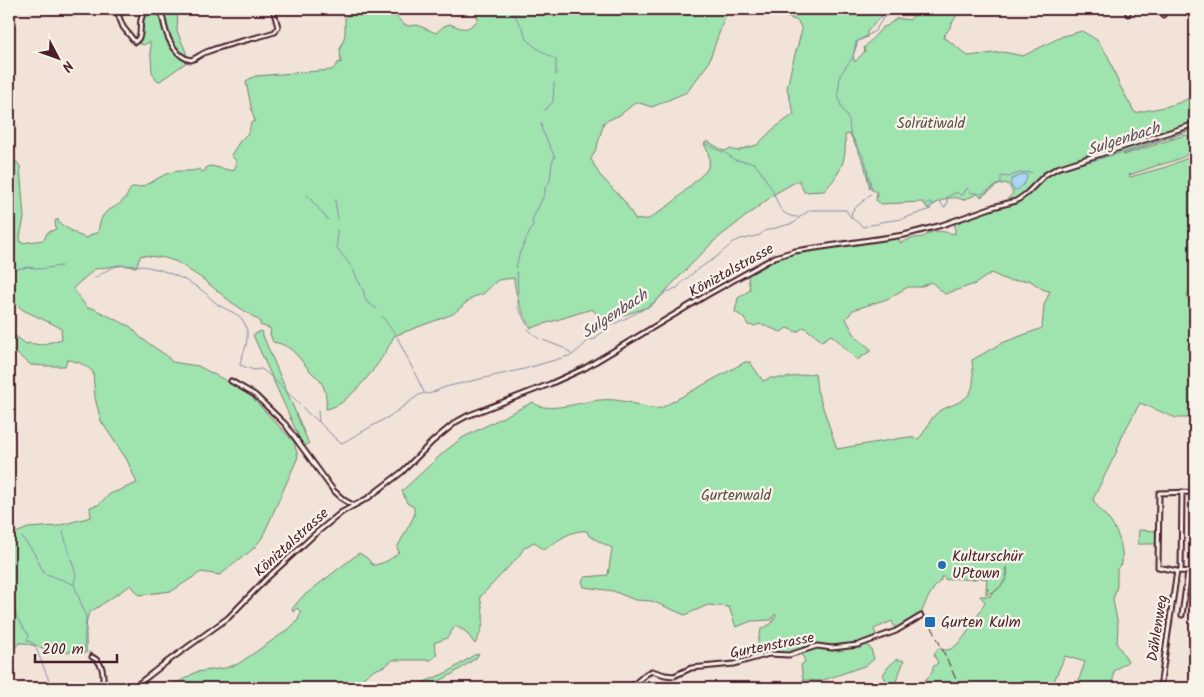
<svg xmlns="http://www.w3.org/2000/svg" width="1204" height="697" viewBox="0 0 1204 697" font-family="Kalam,sans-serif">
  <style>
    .green { fill: #9fe3af; stroke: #74816d }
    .water { fill: #abd4f6; stroke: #848ca5 }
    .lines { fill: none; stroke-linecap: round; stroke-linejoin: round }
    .stream { stroke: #848ca5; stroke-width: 1 }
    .minor-casing { stroke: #4a1f2b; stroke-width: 7 }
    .minor { stroke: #f7f3e8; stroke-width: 3 }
    .rail { stroke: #4a1f2b; stroke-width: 1; stroke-dasharray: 8 4; stroke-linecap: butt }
    .poi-dot { fill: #1f6fb2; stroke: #f7f3e8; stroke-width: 2 }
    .labels { text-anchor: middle; stroke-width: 4.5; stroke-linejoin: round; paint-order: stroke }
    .park-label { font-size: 15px; fill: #5f504c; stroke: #f7f3e8 }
    .street-label { font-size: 15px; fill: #4a1f2b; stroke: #f7f3e8 }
    .poi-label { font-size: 15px; fill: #4a1f2b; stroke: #f7f3e8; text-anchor: start }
    .water-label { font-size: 16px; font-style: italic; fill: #624c5e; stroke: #f7f3e8 }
  </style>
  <rect width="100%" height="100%" fill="#f2e3d9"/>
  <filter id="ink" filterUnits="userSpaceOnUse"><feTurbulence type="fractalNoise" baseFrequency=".02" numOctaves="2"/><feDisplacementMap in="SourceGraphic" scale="10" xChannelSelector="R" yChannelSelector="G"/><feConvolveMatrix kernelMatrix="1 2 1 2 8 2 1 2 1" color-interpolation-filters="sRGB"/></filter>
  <g filter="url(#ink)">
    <path class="green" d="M 149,9 L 178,9 L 177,31 L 186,52 L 187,62 L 160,81 L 156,80 L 152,72 L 150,42 L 143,45 L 139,43 C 143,29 136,20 149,9 Z
      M 364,9 L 379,9 L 397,17 L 403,24 L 409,26 L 417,25 L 436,33 L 444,26 L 450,24 C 465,30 466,31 478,20 L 477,14 L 481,9 L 743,9 L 737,14 L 732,10 L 726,14 L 708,64 L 687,92 L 652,107 L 636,102 L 620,115 L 604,122 L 597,147 L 591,159 L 599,174 L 625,202 L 636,220 L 649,219 L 672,203 L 706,171 C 712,162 709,153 704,144 L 707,141 L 724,151 L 730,149 L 738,151 L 742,149 L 757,145 L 772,130 L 794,114 L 787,88 L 792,65 L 802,30 L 798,21 L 765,9 L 891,9 C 881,16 875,23 867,32 L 867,37 L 858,41 L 853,56 L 855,62 L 865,51 L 864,48 L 883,27 L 887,26 L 897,18 L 909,20 L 921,9 L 962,9 C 957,14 956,17 952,23 C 950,29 946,32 943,38 L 948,40 L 968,56 L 1003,52 L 1023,56 L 1063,36 L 1082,31 L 1097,40 L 1108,56 L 1119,84 L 1135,113 C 1155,108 1178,107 1195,94 L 1195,129 L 1123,154 L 1124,155 L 1185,135 C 1189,136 1193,137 1195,142 C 1199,155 1169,162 1160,165 L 1159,163 L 1159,165 L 1129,175 L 1130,177 L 1166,167 L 1195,155 L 1195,291 L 1187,294 L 1195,324 L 1195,418 L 1176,418 L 1140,403 L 1123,434 L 1116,453 L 1093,499 C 1096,506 1100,509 1105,515 C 1117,528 1124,546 1122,564 L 1117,569 L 1117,586 L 1113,600 L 1118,625 L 1117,644 L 1128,661 L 1114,671 L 1112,688 L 1097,688 L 1077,685 L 1085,662 L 1065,656 L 1051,688 L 917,688 L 932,673 L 933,667 L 938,663 L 934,655 L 938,648 C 940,648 943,650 946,650 C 961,650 979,613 985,602 L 980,596 L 991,596 L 991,594 C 1001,589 1010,578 1007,566 L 1005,571 L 1007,568 C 1008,581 998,592 986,594 L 986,590 L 989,589 L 986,589 L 987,579 L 981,578 L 981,575 L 979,578 C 968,582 957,576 946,580 L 944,577 L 941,577 L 941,580 C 931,590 926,601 921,614 L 917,615 L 919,617 L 890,632 L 895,628 L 892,621 L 874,629 L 877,638 L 857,644 L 833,647 L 823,646 L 793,654 L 775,653 L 764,644 L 761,646 C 764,651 767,651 770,653 L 762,654 C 755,646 759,639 761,629 L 771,624 L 776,616 L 775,614 L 771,620 L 752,621 L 736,627 L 729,607 L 708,605 L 685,615 L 652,601 L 635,600 L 613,591 L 584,587 L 582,581 L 585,577 L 608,575 L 612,548 L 589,536 L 587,531 C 572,529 557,541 544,550 L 534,542 L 524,548 L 519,556 L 480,597 C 485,618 485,625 475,644 L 465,631 L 455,626 L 447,638 L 434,643 L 437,655 L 431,660 L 393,660 L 385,666 L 372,671 L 351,688 L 169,688 L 171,684 L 177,683 L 196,672 L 225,668 L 238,664 L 289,629 L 298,620 L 301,612 L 297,608 L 293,612 L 292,609 L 302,597 L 359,553 L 367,558 L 373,565 C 383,564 392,559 399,552 L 397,548 L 414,516 L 414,507 L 407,503 L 402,491 L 444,452 L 462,438 L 533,402 C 545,415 583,401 600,400 C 609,399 619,400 627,402 C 638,404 650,410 661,408 L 745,362 L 750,362 L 763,381 L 770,378 L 785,378 L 815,373 L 817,390 L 837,449 L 908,437 L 918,439 C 927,431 928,420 939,411 C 944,408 951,406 957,403 C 978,394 973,378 972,360 L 1002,343 L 1042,328 L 1044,305 L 1050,291 L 1044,290 L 1029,280 L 1009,281 L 991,273 L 975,284 L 945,294 L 931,282 L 921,287 L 908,287 L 887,299 L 853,310 L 846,319 L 856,337 L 872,350 L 857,360 C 847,351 842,343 831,335 L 822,341 L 804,327 L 797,332 L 787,328 L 781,332 L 760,324 L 755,326 L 748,325 L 743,317 L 735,312 L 738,298 L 750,290 L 748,277 L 752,271 L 787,253 L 898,236 L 900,243 L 913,238 L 924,237 C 932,228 945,232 955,234 L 955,221 C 970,215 1005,206 1013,193 L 1009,185 L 1005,183 L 996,186 L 981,197 L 978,194 L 963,200 C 952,194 938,201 928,209 L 923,202 L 881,204 L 876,200 L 877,192 L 870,189 L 864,163 L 850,134 L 845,135 C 847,160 841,173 824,191 L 804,192 L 799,180 L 776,193 L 714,241 L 651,306 L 604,322 L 592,309 L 531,328 C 523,317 514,291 514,278 L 498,280 L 483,294 L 473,297 L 453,314 L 394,336 C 383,360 362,387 341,403 C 337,406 331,408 326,409 C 327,400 326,390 321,382 C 320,378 315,376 313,374 C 299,360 294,345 273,342 L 270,334 L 271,329 L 260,325 L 260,321 L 231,302 L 204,280 L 177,262 L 165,258 L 141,255 L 136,267 L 120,265 L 95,269 L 73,288 L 87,308 L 92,308 L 131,327 L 141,338 L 167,356 L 172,362 L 198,366 L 246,391 L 294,442 L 298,457 L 262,538 L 253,549 L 220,575 L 201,572 L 172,591 L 139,595 L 131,585 L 89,613 C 84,625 87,640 86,653 L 74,651 L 62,653 L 24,643 L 20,643 L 11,651 L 9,649 L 9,536 L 28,528 L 57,526 L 91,517 L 90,507 L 98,505 L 110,494 L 137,483 L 127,460 L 101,421 L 95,398 L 93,372 C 84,364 78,361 67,360 L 65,366 L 46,366 L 31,365 L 9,348 L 9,331 L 26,344 L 30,343 L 40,345 L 62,339 L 61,328 L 57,326 L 23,310 L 9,298 L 9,159 L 16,161 L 20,166 L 24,218 L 20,237 L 21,243 L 44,240 L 47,233 L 56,229 L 55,221 L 58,219 L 59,223 L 78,235 L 87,238 L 92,234 L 98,233 C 102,203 112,215 126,197 C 129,193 128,190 133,187 C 145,189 157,177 169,173 C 180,169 190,173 200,169 L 202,172 L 206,170 L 206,167 L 211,166 L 233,171 L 236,166 L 236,161 L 231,155 L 240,141 L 249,132 L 251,123 L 255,121 L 252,112 L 246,81 L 255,76 L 332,70 L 339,62 L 341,63 L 340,49 L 345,35 L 345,17 Z
      M 261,331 L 309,444 L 303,446 L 253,335 Z
      M 1139,530 L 1157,531 L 1157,544 L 1138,544 Z
      M 866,644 L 871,649 L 874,659 L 867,665 L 821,681 L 803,680 L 801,665 L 805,662 L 802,653 L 818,647 L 858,646 Z
      M 479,654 L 476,658 C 456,672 435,688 410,688 L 448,672 L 474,655 Z
      M 897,659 L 904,661 L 895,684 L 887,683 L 883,675 L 888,667 Z"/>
    <path class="water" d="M 1023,174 L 1027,175 C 1027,182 1020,190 1014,190 L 1010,183 L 1012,179 Z"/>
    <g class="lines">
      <path class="stream" d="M 511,9 L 524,31 L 525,37 L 535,47 L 556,60 L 556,75
        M 544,111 L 553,102 L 554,83
        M 705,144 L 723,152
        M 724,152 L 735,160 L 754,163 C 760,170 765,178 770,186 C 778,199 777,217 798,217
        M 1058,170 L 1128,151 L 1195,127
        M 872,189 L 865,160 L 850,132 L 849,121 L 841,106 L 838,94 L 840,75 L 853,57 L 856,42 L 875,31 L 883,18 L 896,9
        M 307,195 L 328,220
        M 335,200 L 338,219
        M 851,217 L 852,211 L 871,194
        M 870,225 L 878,224 L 880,222 L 902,219 L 931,209 L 926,204 L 928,203 L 934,204 L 940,201 L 944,208 L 947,204 L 947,197 L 957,192 L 960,195 L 963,195 L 967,188 L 972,193 L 978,193 L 981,197 L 982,193 C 989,192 994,185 1001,183 L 1001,176 L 1008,177 L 1019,173 L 1030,172 L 1032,173
        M 337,230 L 337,248 L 351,266 L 363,290 L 366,301 L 377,309
        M 516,267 L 520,252 L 533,225 L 532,220 L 544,195 L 546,186 L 550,181 L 552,162 L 555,157 L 542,130 L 541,122
        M 9,270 L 29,267 L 40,269 L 61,266
        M 517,272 L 518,293
        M 95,278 C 103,273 110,267 119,266 C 146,262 178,274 200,289 C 206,293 211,299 217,304 C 227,311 239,312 245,324 C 249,333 247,346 243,354 C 242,359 240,360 240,365 L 254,370 L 261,369 L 267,373 L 300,404
        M 518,301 L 518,307 L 527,325
        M 382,316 L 395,334
        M 528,329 L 539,339
        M 397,337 L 424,392
        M 543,340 L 566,349 L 571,354
        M 302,407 L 310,415
        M 318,411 L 319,422 L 338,441 L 342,443 L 390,416 L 419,395 L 424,393 L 429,394 L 445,387 L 524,369 L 572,355 C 578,350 584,346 588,340 L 596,339 L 597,336 L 606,330 L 605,328 C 626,318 650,309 667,291 L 671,291 L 673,289 L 677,288 C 688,276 699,268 712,260 C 723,253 731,241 744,238 L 745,239 L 760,235 L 764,231 L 794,223 L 800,217 L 810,210 L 846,210 C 852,221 855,219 863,227 L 867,226
        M 312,416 L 319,422
        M 63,532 L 76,575 L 74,584 L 86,617 L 84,650
        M 22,537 L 34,553 L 44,573 L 73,584
        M 9,601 L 15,607 L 16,616 L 29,636 L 27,640 L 36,645
        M 36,648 L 52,688
        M 88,652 C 107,659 105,671 105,688
        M 40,688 L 51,686"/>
      <g class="minor-casing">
        <path id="minor" d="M 116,9 L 123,27 L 135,42 C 146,35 134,19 148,9
          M 159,9 C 163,14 163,21 165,28 C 168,40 177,58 191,60 C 197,58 202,53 209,51 C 230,43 253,39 275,32 L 278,27 L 273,9
          M 1161,9 L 1163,15
          M 9,14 L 12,9
          M 1128,14 L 1128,9
          M 231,381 L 255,395 L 285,424 L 333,490 L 344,500 L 353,505
          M 1195,492 L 1159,493 L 1158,567 L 1177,571 L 1195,572
          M 1181,571 L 1182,492
          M 1182,615 L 1188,572
          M 92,657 C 105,663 103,676 103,688
          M 133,688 L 164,664 L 228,618 L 266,579 L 315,534 L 342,512 L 368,498 L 402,472 L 433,441 L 456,422 L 467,416 L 550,384 L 585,368 L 707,295 L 775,257 L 795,251 L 904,235 L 942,225 L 993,207 L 1016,201 L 1026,194 L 1045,175 L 1057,168 L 1195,124
          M 630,688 L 646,674 L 652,671 L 665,675 L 674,676 L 691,668 L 734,664 L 769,654 L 789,655 L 817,646 L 832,648 L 858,645 L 896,631 L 921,616
          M 1160,688 L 1177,571"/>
      </g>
      <use href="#minor" class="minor"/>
      <path class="rail" d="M 932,627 L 960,688"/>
    </g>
  </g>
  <g class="poi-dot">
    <circle cx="942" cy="565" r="5"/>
    <rect x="924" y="616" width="12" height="12" rx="2.5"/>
  </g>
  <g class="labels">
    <g class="park-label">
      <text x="931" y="128">Solrütiwald</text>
      <text x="736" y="500">Gurtenwald</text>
    </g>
    <g class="street-label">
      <text transform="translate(731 270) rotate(-29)" y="5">Köniztalstrasse</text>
      <text transform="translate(291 542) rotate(-42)" y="5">Köniztalstrasse</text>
      <text transform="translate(1157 628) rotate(-81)" y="5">Dählenweg</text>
      <text transform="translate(772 645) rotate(-11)" y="5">Gurtenstrasse</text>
    </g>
    <g class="poi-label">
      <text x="952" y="561">Kulturschür<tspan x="952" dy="17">UPtown</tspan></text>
      <text x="941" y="627">Gurten Kulm</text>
    </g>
    <g class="water-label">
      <text transform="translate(1123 138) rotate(-18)" y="6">Sulgenbach</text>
      <text transform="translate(614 313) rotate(-33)" y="6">Sulgenbach</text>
    </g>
  </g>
  <rect width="1204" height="697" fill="none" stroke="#f7f3e8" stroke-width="30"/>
  <rect x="15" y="15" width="1174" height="667" fill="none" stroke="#4a1f2b" stroke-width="2" filter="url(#ink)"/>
  <g transform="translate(58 58) rotate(131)" stroke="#f7f3e8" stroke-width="4" paint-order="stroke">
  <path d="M0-4L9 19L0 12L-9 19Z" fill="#4a1f2b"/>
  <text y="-8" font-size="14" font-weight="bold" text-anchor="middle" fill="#4a1f2b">N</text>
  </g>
  <path d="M35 654v8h82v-8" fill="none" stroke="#4a1f2b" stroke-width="2.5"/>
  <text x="42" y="654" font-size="15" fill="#4a1f2b" stroke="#f7f3e8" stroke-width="4" paint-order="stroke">200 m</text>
</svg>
